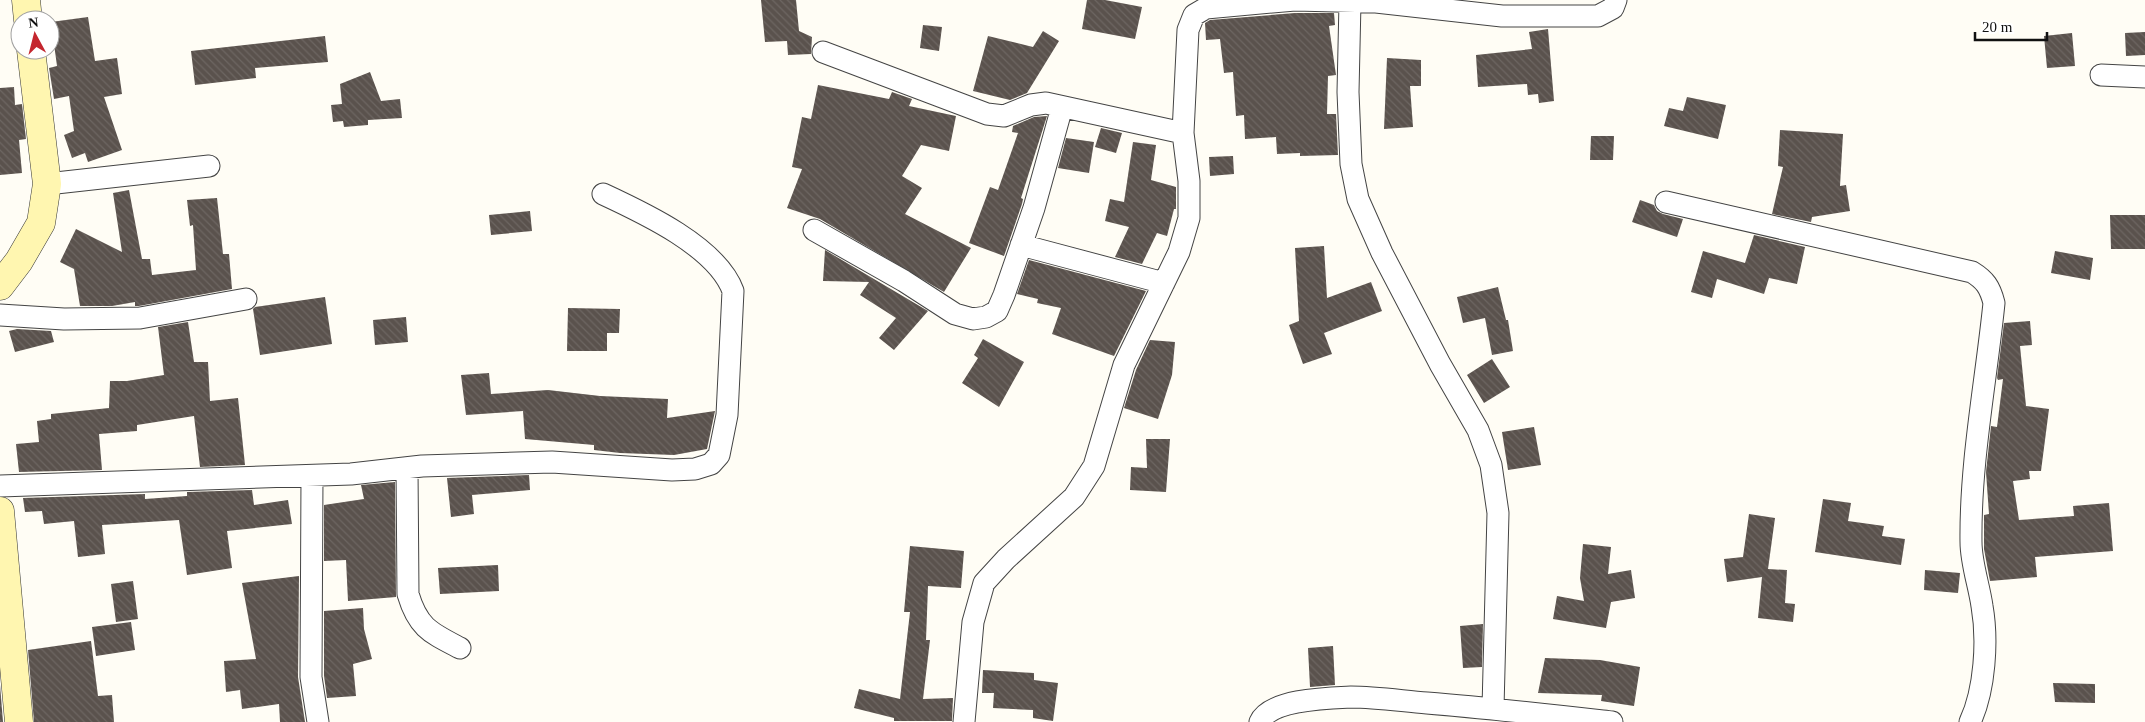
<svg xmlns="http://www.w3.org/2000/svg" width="2145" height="722" viewBox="0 0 2145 722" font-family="'Times New Roman',serif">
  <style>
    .building { fill: url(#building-back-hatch) }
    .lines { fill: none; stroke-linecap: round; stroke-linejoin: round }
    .street-casing { stroke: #444; stroke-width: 23 }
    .secondary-casing { stroke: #333; stroke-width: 29 }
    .street { stroke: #fff; stroke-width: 21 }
    .secondary { stroke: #fff6b0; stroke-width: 28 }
  </style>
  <defs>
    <pattern id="building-back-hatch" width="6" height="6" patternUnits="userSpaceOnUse" patternTransform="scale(1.25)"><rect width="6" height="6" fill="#5a524d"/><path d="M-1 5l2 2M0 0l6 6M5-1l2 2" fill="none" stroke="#6d6662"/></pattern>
  </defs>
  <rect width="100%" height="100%" fill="#fffdf5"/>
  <path class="building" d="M 761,0 L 796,0 L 799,31 L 812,37 L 811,54 L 788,55 L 787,41 L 765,42 Z
    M 1087,0 L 1105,0 L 1142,7 L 1135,39 L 1082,29 Z
    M 1295,13 L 1334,13 L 1335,25 L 1329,26 L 1336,75 L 1328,76 L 1327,114 L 1336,114 L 1338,155 L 1300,156 L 1300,153 L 1277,154 L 1276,137 L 1245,139 L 1244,115 L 1236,116 L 1233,72 L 1224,73 L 1220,39 L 1206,40 L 1205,23 L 1210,20 Z
    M 88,17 L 95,61 L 117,58 L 122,94 L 104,97 L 122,150 L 88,162 L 85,153 L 72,158 L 64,135 L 74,131 L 69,96 L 54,99 L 49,68 L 57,66 L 51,22 Z
    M 923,25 L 942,27 L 939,51 L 920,48 Z
    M 1548,29 L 1554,101 L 1539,103 L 1538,94 L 1528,95 L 1527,84 L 1478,87 L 1476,55 L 1532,49 L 1529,32 Z
    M 1043,31 L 1059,41 L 1027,93 L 1010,100 L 973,91 L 988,36 L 1033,47 Z
    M 2145,32 L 2145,55 L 2126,56 L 2125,33 Z
    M 2072,33 L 2075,66 L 2047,68 L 2044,36 Z
    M 325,36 L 328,62 L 255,68 L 256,78 L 195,85 L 191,51 Z
    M 1387,58 L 1421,60 L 1421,86 L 1410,86 L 1413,127 L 1384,129 Z
    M 370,72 L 381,101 L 400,99 L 402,118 L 368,120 L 368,125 L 344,127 L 343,121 L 333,122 L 331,105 L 342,104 L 340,84 Z
    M 818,85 L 889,99 L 892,92 L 912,99 L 909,106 L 956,116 L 949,151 L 921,145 L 902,176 L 922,188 L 905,214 L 971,248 L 944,292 L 820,219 L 787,208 L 802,169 L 792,167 L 802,117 L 811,119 Z
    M 14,87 L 15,105 L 22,104 L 26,139 L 19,140 L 22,173 L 0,175 L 0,88 Z
    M 1687,97 L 1726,105 L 1718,139 L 1664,126 L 1669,108 L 1683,111 Z
    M 1047,116 L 1021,198 L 1023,199 L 1022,204 L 1004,256 L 969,243 L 990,187 L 998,190 L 1018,133 L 1012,132 L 1013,126 L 1034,117 Z
    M 1101,128 L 1122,133 L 1116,153 L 1095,147 Z
    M 1780,130 L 1843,134 L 1840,186 L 1846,185 L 1850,211 L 1812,217 L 1811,222 L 1772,214 L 1783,167 L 1778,166 Z
    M 1591,136 L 1614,136 L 1613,160 L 1590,160 Z
    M 1066,138 L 1094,142 L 1089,173 L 1058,168 Z
    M 1133,142 L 1156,145 L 1151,180 L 1176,187 L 1176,209 L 1174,209 L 1167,236 L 1157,233 L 1142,264 L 1115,257 L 1129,227 L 1105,221 L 1110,199 L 1124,202 Z
    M 1233,156 L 1234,174 L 1210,176 L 1209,157 Z
    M 129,190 L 142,259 L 150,259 L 152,275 L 196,270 L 193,225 L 190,226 L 187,200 L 217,198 L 223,254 L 229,254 L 232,289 L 139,306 L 135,306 L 135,302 L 112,306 L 80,306 L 74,269 L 60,262 L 76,229 L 122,252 L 113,193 Z
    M 1640,200 L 1654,205 L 1657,211 L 1663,214 L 1683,219 L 1677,237 L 1632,222 Z
    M 530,211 L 532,231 L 491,235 L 489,215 Z
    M 2110,215 L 2145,215 L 2145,249 L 2111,249 Z
    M 1754,235 L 1805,247 L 1797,284 L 1769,278 L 1764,294 L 1717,279 L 1712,298 L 1691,292 L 1703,251 L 1745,263 Z
    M 1324,246 L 1327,298 L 1371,282 L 1382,311 L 1324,333 L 1332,354 L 1303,364 L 1289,325 L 1299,321 L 1295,248 Z
    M 825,250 L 928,311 L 894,350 L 879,338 L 896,318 L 860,295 L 869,282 L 823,281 Z
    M 2055,251 L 2093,258 L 2090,280 L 2051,273 Z
    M 1029,260 L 1146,291 L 1114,356 L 1052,334 L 1061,308 L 1037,303 L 1038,299 L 1017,294 Z
    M 1498,287 L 1506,320 L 1508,320 L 1513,351 L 1492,355 L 1485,318 L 1463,323 L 1457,297 Z
    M 325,297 L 332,344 L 260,355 L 253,309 L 255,307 Z
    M 568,308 L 620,309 L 619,333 L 607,333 L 607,351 L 567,351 Z
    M 406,317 L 408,342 L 375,345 L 373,320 Z
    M 2030,321 L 2032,345 L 2020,346 L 2026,406 L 2049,409 L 2041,471 L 2029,471 L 2030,479 L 2013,481 L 2019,520 L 2074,516 L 2073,506 L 2109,503 L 2113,551 L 2035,557 L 2037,577 L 1990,581 L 1984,549 L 1984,515 L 1989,514 L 1986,472 L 1991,426 L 1997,427 L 2003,379 L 1998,380 L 1997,378 L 2004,323 Z
    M 188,322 L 194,362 L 208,362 L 210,401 L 238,398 L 245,465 L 200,467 L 194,416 L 137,425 L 137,431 L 99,434 L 102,470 L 19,472 L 16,444 L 39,442 L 37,421 L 51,419 L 51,414 L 109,408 L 110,381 L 127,381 L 164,375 L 158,327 Z
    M 17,329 L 51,331 L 54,342 L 15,352 L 9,331 Z
    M 983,339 L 1024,362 L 999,407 L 962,383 L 978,358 L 974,355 Z
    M 1150,340 L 1175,342 L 1172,375 L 1158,419 L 1124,408 L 1136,370 Z
    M 1492,359 L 1510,387 L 1484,403 L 1467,375 Z
    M 489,373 L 491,394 L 548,390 L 600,396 L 668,399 L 667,418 L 715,411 L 707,449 L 674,455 L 620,453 L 594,450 L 594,445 L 525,439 L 523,411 L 466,415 L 461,375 Z
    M 1534,427 L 1541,465 L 1508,470 L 1502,432 Z
    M 1146,439 L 1170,439 L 1166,492 L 1130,490 L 1131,467 L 1147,468 Z
    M 529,475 L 530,490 L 472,495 L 474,514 L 451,517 L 447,478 Z
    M 395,482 L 396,597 L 348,601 L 346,560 L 324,561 L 324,505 L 364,499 L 361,485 Z
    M 252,490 L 254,505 L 288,500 L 292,524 L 227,531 L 232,568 L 187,575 L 179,520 L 102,525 L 105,554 L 78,557 L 74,521 L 44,524 L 42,511 L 25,512 L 23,498 L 145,494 L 145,499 L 187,496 L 187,492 Z
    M 1823,499 L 1851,503 L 1848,521 L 1884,526 L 1882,536 L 1905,539 L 1901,565 L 1815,552 Z
    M 1749,514 L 1775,518 L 1768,569 L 1787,570 L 1785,603 L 1795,604 L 1793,622 L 1758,618 L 1762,577 L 1727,582 L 1724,559 L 1743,557 Z
    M 1583,544 L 1611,547 L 1608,574 L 1631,570 L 1635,598 L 1611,602 L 1606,628 L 1553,619 L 1557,596 L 1584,601 L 1580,578 Z
    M 910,546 L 964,551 L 961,588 L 928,586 L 926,640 L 930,640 L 923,699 L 953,698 L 952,721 L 894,721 L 894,718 L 854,708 L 859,689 L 900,699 L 910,612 L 904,612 Z
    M 498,565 L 499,591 L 440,594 L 438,568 Z
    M 1925,570 L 1960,573 L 1958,593 L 1924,590 Z
    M 299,576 L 298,677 L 305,722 L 280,722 L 279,704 L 242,709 L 240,690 L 226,692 L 224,661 L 256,659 L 242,583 Z
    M 133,581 L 138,619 L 116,622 L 111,584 Z
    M 363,608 L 364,629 L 372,659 L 353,664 L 356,696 L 327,698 L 324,676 L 324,611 Z
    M 131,622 L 135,650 L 96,656 L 92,627 Z
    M 1483,624 L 1482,667 L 1463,668 L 1460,626 Z
    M 91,641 L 98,696 L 112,695 L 114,722 L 34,722 L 28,650 Z
    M 1333,646 L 1335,685 L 1310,687 L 1308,648 Z
    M 1545,658 L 1600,660 L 1640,667 L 1634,706 L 1601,701 L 1602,695 L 1538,693 Z
    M 983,670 L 1034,673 L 1034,680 L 1058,683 L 1053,721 L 1033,718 L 1033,710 L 993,708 L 994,693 L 982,693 Z
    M 2053,683 L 2095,684 L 2095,703 L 2055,702 Z
    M 0,685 L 3,722 L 0,722 Z"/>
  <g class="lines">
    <g class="street-casing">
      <path id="street" d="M 1350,2 L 1348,92 L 1351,164 L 1358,199 L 1382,253 L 1440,364 L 1478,430 L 1491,465 L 1498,513 L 1493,708
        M 823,52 L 987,114 L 1004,116 L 1031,105 L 1046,103 L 1183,133
        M 2101,75 L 2145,77
        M 47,184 L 209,166
        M 1666,202 L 1972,272 C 1985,280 1990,287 1994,303 C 1986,382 1970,462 1971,542 C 1971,563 1979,585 1982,606 C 1988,640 1985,690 1970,722
        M 814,230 L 904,281 L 955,314 L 973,319 L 986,317 L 997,311 L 1004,295 L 1034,208 L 1062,107
        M 1021,245 L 1164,283
        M 0,315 L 64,319 L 140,318 L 246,299
        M 407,468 L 408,594 C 418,628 431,633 460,648
        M 312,476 L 311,677 L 318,722
        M 0,486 L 351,474 L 422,466 L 552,462 L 672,470 L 695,469 L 711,464 L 719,455 L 727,415 L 733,291 C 717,247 644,213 603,194
        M 964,722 L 973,622 L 984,583 L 1006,559 L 1074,497 L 1094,466 L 1124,365 L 1179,252 L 1189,218 L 1189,181 L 1183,133 L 1188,30 L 1194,15 L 1206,8 L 1295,0 L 1376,2 L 1502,16 L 1598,16 L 1613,8 L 1616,0
        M 1260,722 C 1270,699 1329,698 1351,697 C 1376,697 1402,701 1427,703 C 1489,708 1550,715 1612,722"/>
    </g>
    <g class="secondary-casing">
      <path id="secondary" d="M 26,0 L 28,20
        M 0,286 L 19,261 L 41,223 L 47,184 L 31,50
        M 0,511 L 19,722"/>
    </g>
    <use href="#street" class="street"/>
    <use href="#secondary" class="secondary"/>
  </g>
  <g transform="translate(35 35) rotate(353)"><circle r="24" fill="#ffffff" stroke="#a0a0a0"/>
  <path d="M0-4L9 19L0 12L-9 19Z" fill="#c4262e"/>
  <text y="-8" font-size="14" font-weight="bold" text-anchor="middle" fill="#111111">N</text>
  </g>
  <path d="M1975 32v8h72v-8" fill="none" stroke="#111111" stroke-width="2.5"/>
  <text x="1982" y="32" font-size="15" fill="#111111" stroke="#ffffff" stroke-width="4" paint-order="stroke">20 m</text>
</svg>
